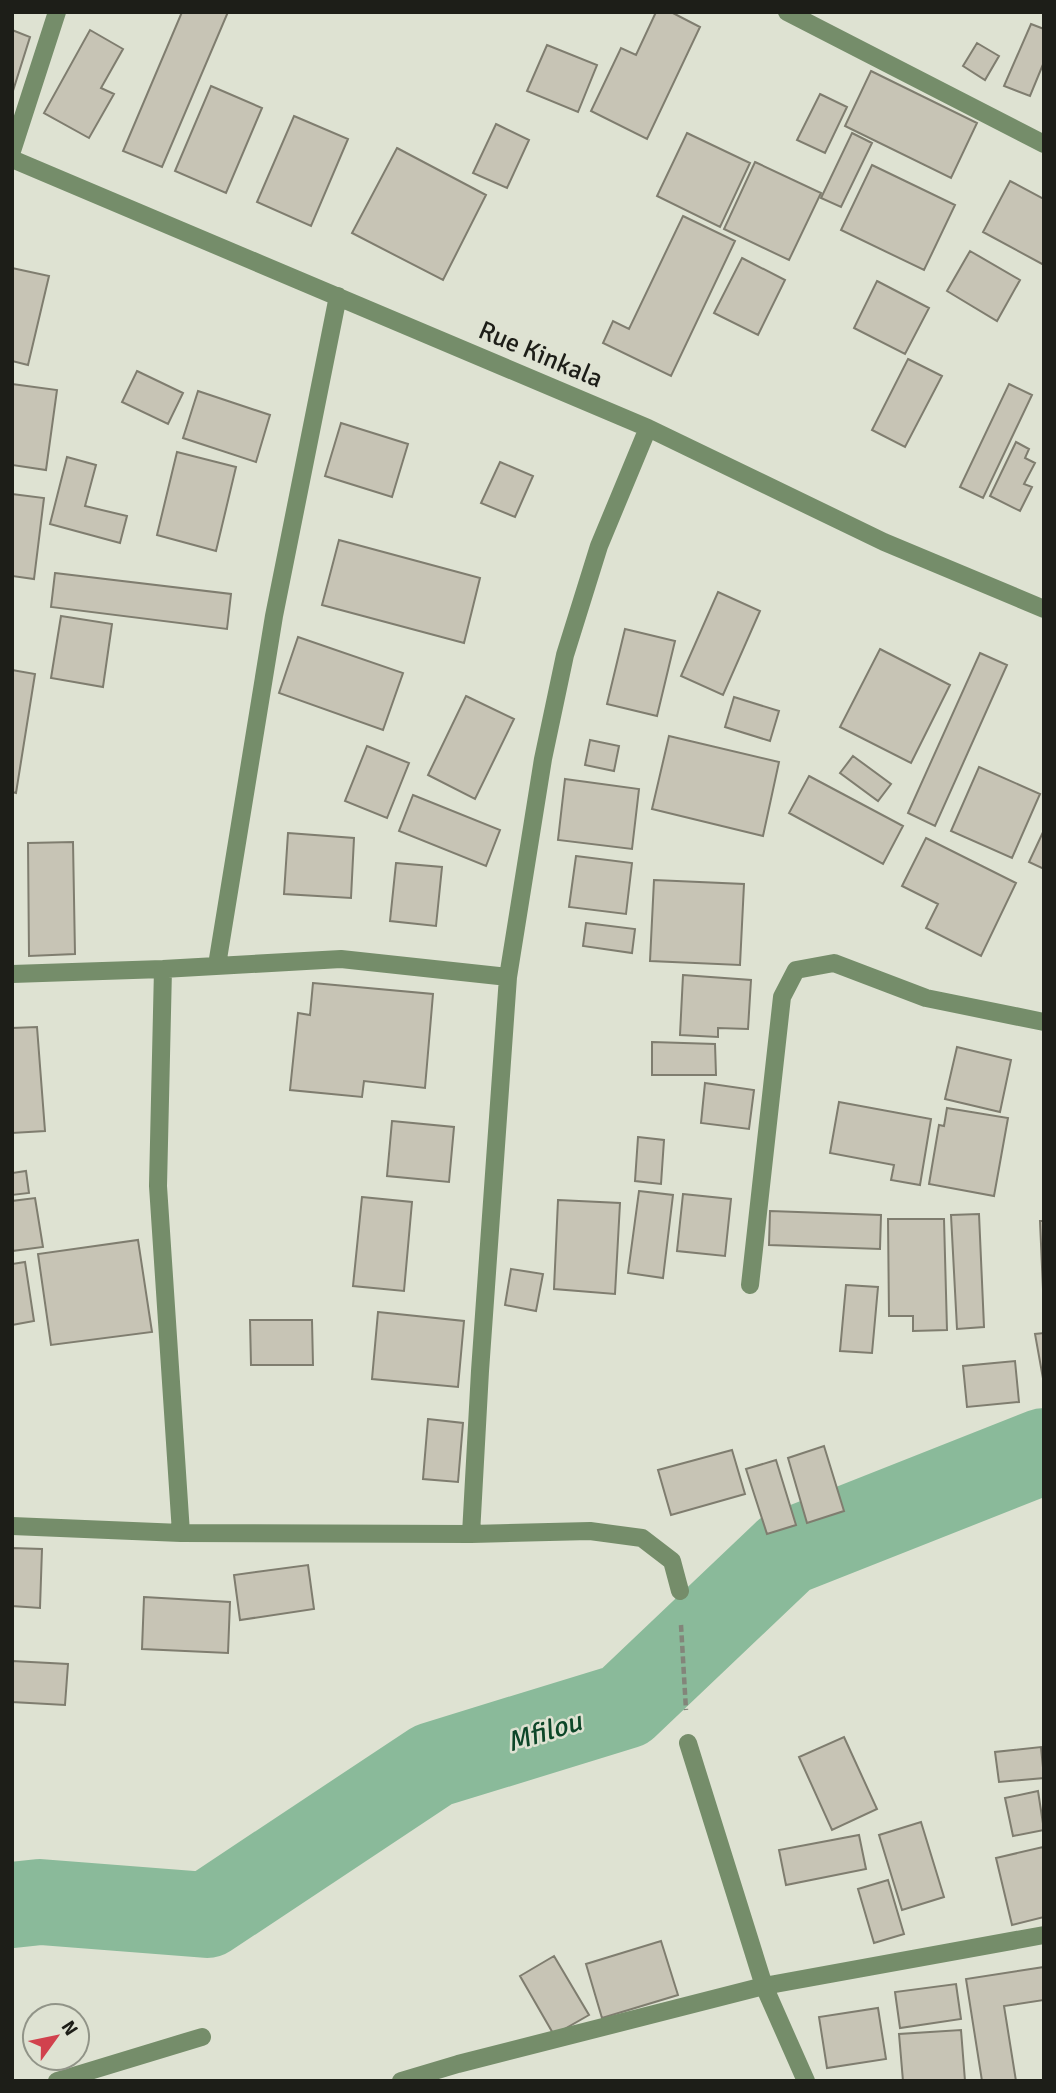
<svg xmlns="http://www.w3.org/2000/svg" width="1056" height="2093" viewBox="0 0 1056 2093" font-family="Signika,sans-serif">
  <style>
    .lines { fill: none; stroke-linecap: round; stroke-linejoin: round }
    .river { stroke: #8aba9a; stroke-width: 86 }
    .building { fill: #c7c4b5; stroke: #7f7d6f; stroke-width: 2 }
    .path { stroke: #83857a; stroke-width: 4.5; stroke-dasharray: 7 3.5; stroke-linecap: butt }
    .minor { stroke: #758d6a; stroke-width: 18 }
    .labels { text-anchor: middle; stroke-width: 5; stroke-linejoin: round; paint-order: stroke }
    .street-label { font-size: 26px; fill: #1d1e18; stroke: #dee2d2 }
    .water-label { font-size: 28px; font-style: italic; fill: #0c4628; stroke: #dee2d2 }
  </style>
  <rect width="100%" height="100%" fill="#dee2d2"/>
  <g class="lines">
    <path class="river" d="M 12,1905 L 40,1902 L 207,1915 L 433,1765 L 625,1706 L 786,1553 L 1044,1451"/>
  </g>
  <path class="building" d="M 182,12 L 228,12 L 162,167 L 123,151 Z
    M 656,12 L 671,12 L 700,27 L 647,139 L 591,111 L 621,48 L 636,55 Z
    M 1031,24 L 1044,29 L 1044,62 L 1030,96 L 1004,86 Z
    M 12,30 L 30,37 L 12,94 Z
    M 90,30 L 123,49 L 101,88 L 114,94 L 89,138 L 44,113 Z
    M 977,43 L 999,56 L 985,80 L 963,66 Z
    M 547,45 L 597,65 L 578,112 L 527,91 Z
    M 871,71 L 977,123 L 951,178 L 845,126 Z
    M 211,86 L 262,108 L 226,193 L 175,171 Z
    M 820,94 L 847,107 L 825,153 L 797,140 Z
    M 294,116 L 348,139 L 311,226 L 257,202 Z
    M 496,124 L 529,140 L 507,188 L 473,173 Z
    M 687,133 L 750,163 L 720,227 L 657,196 Z
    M 852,133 L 872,143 L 841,207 L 821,198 Z
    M 397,148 L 486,195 L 443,280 L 352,233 Z
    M 755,162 L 821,193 L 789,260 L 724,229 Z
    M 872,165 L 955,205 L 924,270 L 841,230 Z
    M 1010,181 L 1044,199 L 1044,265 L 983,232 Z
    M 683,216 L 735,241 L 671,376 L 603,343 L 613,321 L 629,329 Z
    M 970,251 L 1020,280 L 997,321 L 947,291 Z
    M 742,258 L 785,280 L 758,335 L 714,313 Z
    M 12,268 L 49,276 L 28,365 L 12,361 Z
    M 877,281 L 929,308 L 905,354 L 854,328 Z
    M 908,359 L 942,376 L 905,447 L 872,430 Z
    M 137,371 L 183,393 L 168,424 L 122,402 Z
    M 12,384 L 57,390 L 46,470 L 12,465 Z
    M 1009,384 L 1032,395 L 983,498 L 960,487 Z
    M 198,391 L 270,415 L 256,462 L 183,438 Z
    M 341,423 L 408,444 L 392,497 L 325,476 Z
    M 1016,442 L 1029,449 L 1025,458 L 1035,463 L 1024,484 L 1032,487 L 1020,511 L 990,496 Z
    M 177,452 L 236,467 L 216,551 L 157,535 Z
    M 67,457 L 96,465 L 85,506 L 127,516 L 120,543 L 50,524 Z
    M 500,462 L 533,476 L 515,517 L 481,503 Z
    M 12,494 L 44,498 L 34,579 L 12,576 Z
    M 339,540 L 480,578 L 464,643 L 322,605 Z
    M 55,573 L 231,594 L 227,629 L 51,607 Z
    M 718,592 L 760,611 L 723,695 L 681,676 Z
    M 61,616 L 112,624 L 103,687 L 51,678 Z
    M 625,629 L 675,641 L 657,716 L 607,704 Z
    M 298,637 L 403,673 L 383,730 L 279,693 Z
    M 880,649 L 950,685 L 911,763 L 840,727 Z
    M 980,653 L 1007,665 L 935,826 L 908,813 Z
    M 12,670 L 35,674 L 16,793 L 12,792 Z
    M 466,696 L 514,719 L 475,799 L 428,775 Z
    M 734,697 L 779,711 L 770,741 L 725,727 Z
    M 669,736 L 779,762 L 763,836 L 652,809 Z
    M 590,740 L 619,746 L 614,771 L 585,765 Z
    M 367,746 L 409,763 L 387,818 L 345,801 Z
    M 853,756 L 891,784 L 878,801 L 840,773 Z
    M 979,767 L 1040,794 L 1012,858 L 951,831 Z
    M 809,776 L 903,826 L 883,864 L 789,813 Z
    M 565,779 L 639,789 L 632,849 L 558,840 Z
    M 413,795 L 500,830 L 486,866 L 399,831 Z
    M 1044,830 L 1044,869 L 1029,862 Z
    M 288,833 L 354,838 L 351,898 L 284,894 Z
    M 926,838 L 1016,883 L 981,956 L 926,928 L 938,904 L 902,886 Z
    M 73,842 L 75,954 L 29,956 L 28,843 Z
    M 576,856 L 632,863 L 626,914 L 569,907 Z
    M 396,863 L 442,867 L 436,926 L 390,921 Z
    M 654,880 L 744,884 L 740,965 L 650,961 Z
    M 586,923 L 635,929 L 632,953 L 583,946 Z
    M 683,975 L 751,980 L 748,1029 L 718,1028 L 718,1037 L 680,1035 Z
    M 313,983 L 433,994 L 425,1088 L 364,1081 L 362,1097 L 290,1090 L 298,1013 L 310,1015 Z
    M 37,1027 L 45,1131 L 12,1133 L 12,1028 Z
    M 652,1042 L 715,1044 L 716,1075 L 652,1075 Z
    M 957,1047 L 1011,1060 L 1000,1112 L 945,1099 Z
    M 705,1083 L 754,1090 L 749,1129 L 701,1123 Z
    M 839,1102 L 931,1119 L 920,1185 L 891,1180 L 894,1165 L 830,1153 Z
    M 947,1108 L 1008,1118 L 994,1196 L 929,1184 L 939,1125 L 944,1126 Z
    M 392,1121 L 454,1127 L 449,1182 L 387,1176 Z
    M 638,1137 L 664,1140 L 661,1184 L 635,1181 Z
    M 26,1171 L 29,1193 L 12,1195 L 12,1173 Z
    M 639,1191 L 673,1195 L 663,1278 L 628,1273 Z
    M 683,1194 L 731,1199 L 725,1256 L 677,1251 Z
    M 362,1197 L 412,1202 L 404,1291 L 353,1286 Z
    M 35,1198 L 43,1247 L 12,1251 L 12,1201 Z
    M 558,1200 L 620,1203 L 615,1294 L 554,1289 Z
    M 770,1211 L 881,1215 L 880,1249 L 769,1245 Z
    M 979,1214 L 984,1327 L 957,1329 L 951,1215 Z
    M 888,1219 L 944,1219 L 947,1330 L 913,1331 L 913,1316 L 889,1316 Z
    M 1040,1221 L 1044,1221 L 1044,1289 L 1043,1289 Z
    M 138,1240 L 152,1332 L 51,1345 L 38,1254 Z
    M 25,1262 L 34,1321 L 12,1325 L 12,1264 Z
    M 511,1269 L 543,1274 L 536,1311 L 505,1305 Z
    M 846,1285 L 878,1287 L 872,1353 L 840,1351 Z
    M 378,1312 L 464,1321 L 458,1387 L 372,1379 Z
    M 250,1320 L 312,1320 L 313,1365 L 251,1365 Z
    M 1044,1333 L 1044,1384 L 1035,1334 Z
    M 1015,1361 L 1019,1402 L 967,1407 L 963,1366 Z
    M 428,1419 L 463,1423 L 458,1482 L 423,1479 Z
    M 824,1446 L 844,1511 L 807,1523 L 788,1458 Z
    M 732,1450 L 745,1494 L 671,1515 L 658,1470 Z
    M 776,1460 L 796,1525 L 767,1534 L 746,1469 Z
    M 12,1548 L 42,1549 L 40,1608 L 12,1606 Z
    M 308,1565 L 314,1609 L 240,1620 L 234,1575 Z
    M 144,1597 L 230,1602 L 228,1653 L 142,1649 Z
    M 12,1661 L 68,1664 L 65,1705 L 12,1702 Z
    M 844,1737 L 877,1809 L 832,1830 L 799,1757 Z
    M 1041,1747 L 1044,1778 L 999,1782 L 995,1752 Z
    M 1038,1791 L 1044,1830 L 1013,1836 L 1005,1798 Z
    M 921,1822 L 944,1897 L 902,1910 L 879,1835 Z
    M 859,1835 L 866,1869 L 786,1885 L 779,1850 Z
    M 1043,1847 L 1044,1917 L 1012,1925 L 996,1858 Z
    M 888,1880 L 904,1934 L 874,1943 L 858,1889 Z
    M 661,1941 L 678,1995 L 602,2018 L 586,1964 Z
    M 554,1956 L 589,2015 L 554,2035 L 520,1976 Z
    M 1044,1967 L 1044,2000 L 1004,2006 L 1016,2081 L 982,2081 L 966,1979 Z
    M 956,1984 L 961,2019 L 900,2028 L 895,1992 Z
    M 878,2008 L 886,2059 L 827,2068 L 819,2017 Z
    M 961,2030 L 965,2081 L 903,2081 L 899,2034 Z"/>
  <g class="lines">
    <path class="path" d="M 681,1625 L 686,1710"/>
    <path class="minor" d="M 787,12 L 1044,144
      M 12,151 L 57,12
      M 12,159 L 648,428 L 884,542 L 1044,609
      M 217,965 L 274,616 L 338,296
      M 163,969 L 158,1186 L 181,1533
      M 12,974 L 163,969 L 341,959 L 508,977
      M 750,1285 L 782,997 L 796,970 L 834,963 L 926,998 L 1044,1022
      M 12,1526 L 181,1533 L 471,1534 L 590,1531 L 642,1538 L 672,1561 L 680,1591
      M 471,1534 L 480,1371 L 508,977 L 543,759 L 565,655 L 599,546 L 648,428
      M 688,1743 L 764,1986 L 806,2081
      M 57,2081 L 202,2037
      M 401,2081 L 458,2064 L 764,1986 L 1044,1935"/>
  </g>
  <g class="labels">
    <g class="street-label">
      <text transform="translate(541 354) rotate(23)" y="9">Rue Kinkala</text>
    </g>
    <g class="water-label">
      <text transform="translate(544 1731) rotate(-17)" y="10">Mfilou</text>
    </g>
  </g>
  <rect width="1056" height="2093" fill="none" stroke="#1d1e18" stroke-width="28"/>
  <g transform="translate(56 2037) rotate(57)"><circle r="33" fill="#dee2d2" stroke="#919488" stroke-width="2"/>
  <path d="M0-5L12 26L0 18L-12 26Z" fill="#d1414d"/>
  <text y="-10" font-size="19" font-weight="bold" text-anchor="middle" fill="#1d1e18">N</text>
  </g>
</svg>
